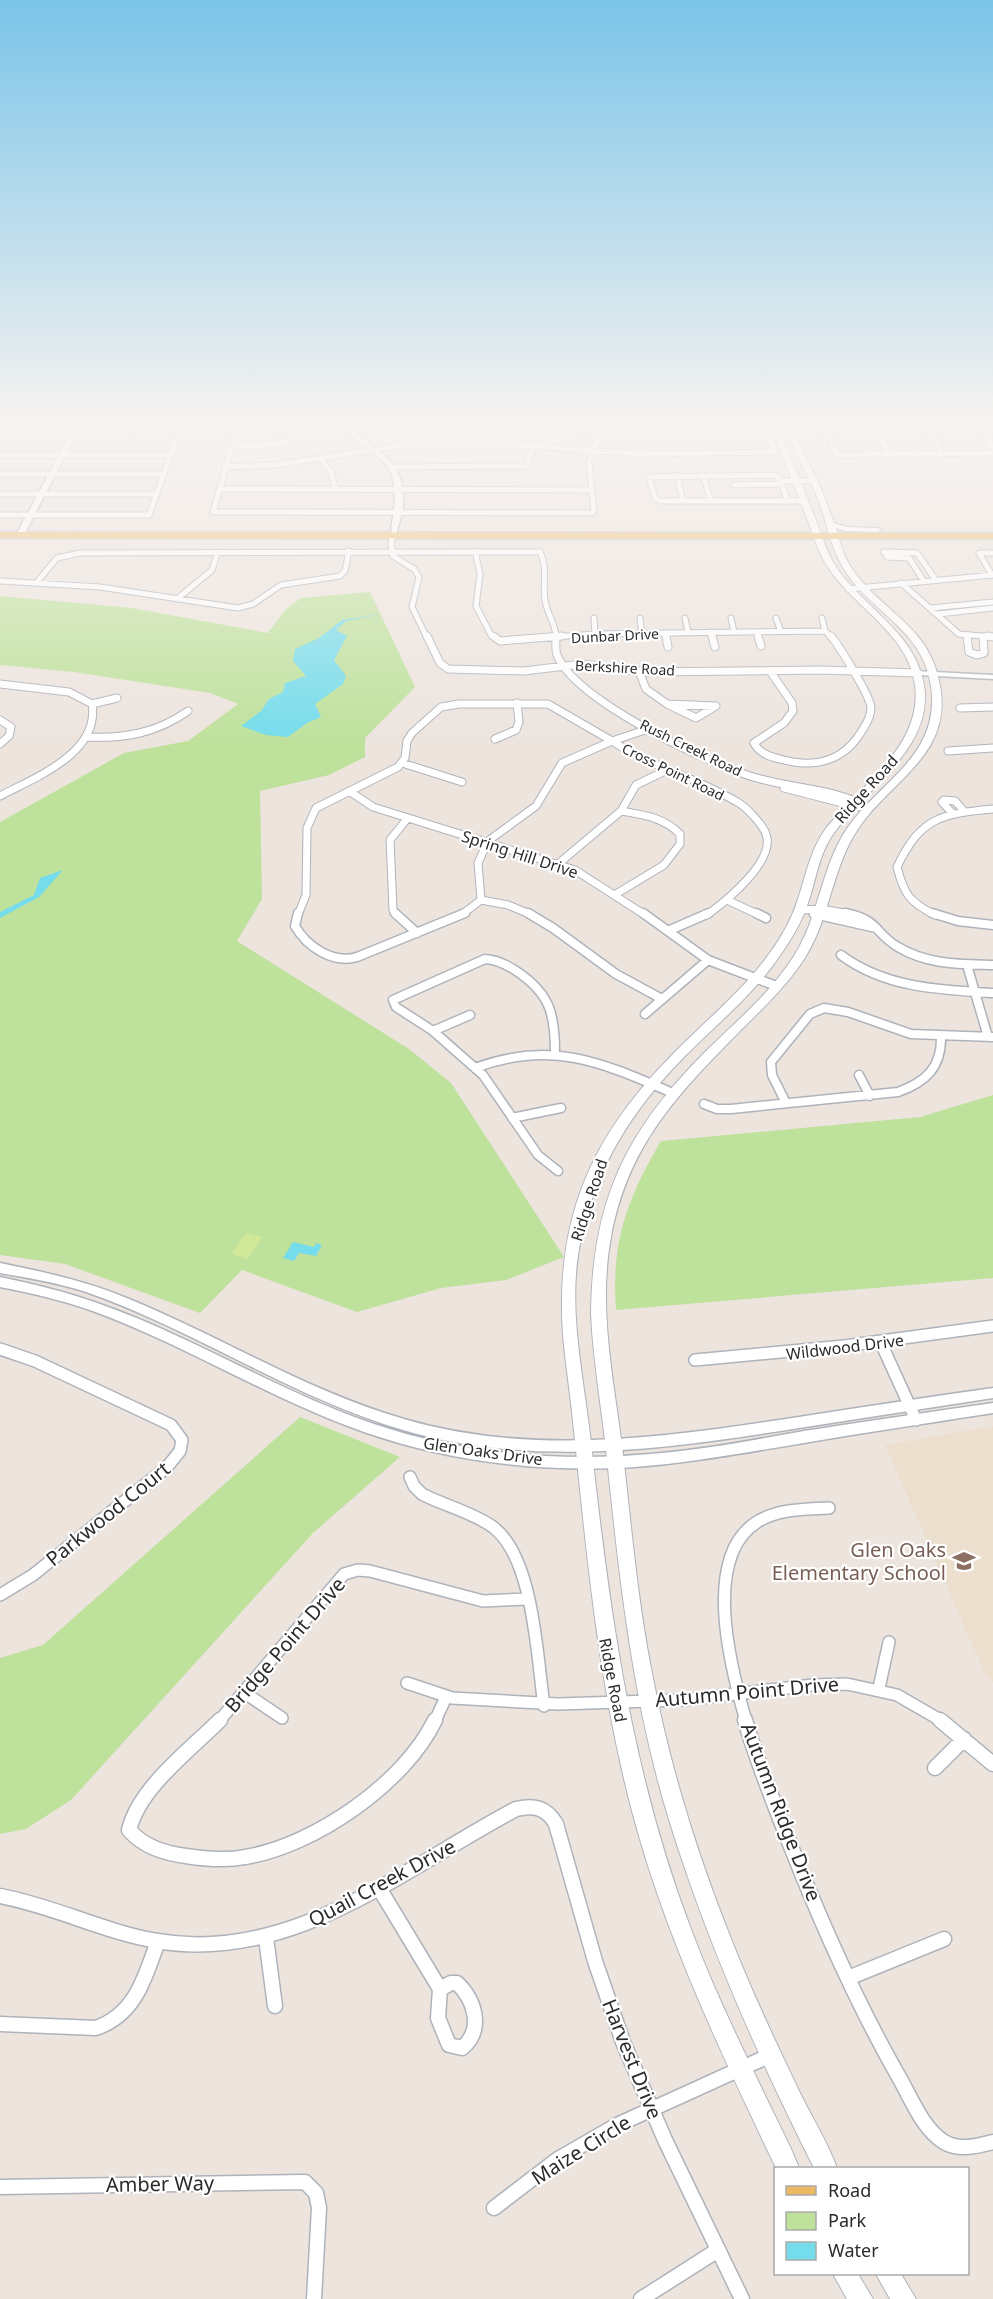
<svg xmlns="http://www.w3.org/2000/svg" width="993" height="2299" viewBox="0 0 993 2299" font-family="'Noto Sans',sans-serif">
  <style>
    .education { fill: #eddfce }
    .green { fill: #bee19c }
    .pitch { fill: #d2e899 }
    .water { fill: #75dceb }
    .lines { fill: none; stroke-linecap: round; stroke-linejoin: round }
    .minor-far4-casing { stroke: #aeb3bb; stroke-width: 7 }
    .minor-far3-casing { stroke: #aeb3bb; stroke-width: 9 }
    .minor-far2-casing { stroke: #aeb3bb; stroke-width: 11 }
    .minor-far1-casing { stroke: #aeb3bb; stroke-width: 14 }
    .minor-casing { stroke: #aeb3bb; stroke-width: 17 }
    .tertiary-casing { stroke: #aeb3bb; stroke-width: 3 }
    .secondary-casing { stroke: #aeb3bb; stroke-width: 2 }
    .primary-casing { stroke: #c4c4c4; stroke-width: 3 }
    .minor-far4 { stroke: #fff; stroke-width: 5 }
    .minor-far3 { stroke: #fff; stroke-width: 7 }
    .minor-far2 { stroke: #fff; stroke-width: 8 }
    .minor-far1 { stroke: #fff; stroke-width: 11 }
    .minor { stroke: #fff; stroke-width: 14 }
    .tertiary { fill: #fff; fill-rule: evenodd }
    .secondary { fill: #fff; fill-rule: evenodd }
    .primary { fill: #ecb963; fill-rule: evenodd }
    .labels { text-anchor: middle; stroke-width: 4.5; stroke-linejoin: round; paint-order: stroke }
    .far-street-label { font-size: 14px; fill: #2b2b2b; stroke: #fff }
    .street-label { font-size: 16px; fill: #2b2b2b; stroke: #fff }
    .near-street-label { font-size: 20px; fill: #2b2b2b; stroke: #fff }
    .near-education-label { font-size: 20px; fill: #785e54; stroke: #fff; text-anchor: end }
  </style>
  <rect width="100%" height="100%" fill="#ede4de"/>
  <path class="education" d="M 993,1426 L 993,1682 L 986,1676 L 885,1445 Z"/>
  <path class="green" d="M 370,592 L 415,687 L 365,738 L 365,757 L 329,775 L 260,791 L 262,899 L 237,941 L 409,1049 L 451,1083 L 564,1257 L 506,1280 L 441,1288 L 357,1312 L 242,1270 L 200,1313 L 65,1264 L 0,1255 L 0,822 L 124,753 L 188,741 L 238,704 L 210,693 L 74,672 L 0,665 L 0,596 L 132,608 L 268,633 L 285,610 L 301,598 Z
    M 993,1095 L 993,1278 L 616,1310 C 611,1242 627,1199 661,1141 L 920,1117 Z
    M 300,1417 L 400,1457 L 313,1533 L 71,1800 L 26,1829 L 0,1834 L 0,1658 L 43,1645 Z"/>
  <path class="pitch" d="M 246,1233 L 262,1237 L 248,1259 L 232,1254 Z"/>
  <path class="water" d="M 383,614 L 346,621 L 336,630 L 347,636 L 334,660 L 346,676 L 343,684 L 315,704 L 321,717 L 307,723 L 288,737 L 266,735 L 241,726 L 261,711 L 269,699 L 283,692 L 285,683 L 306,676 L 293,661 L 295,649 L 319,638 L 342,620 Z
    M 63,870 L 39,897 L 0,918 L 0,912 L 34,895 L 40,878 Z
    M 293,1242 L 314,1247 L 316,1243 L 322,1245 L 316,1256 L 299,1253 L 294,1261 L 283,1258 Z"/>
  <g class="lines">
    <g class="minor-far4-casing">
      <path id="minor-far4" d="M 279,421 L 237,429 L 213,512 L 592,513 L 594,511 L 589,462 L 601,432
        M 885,421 L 822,424 L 837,455 L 993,453
        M 922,421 L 943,454
        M 871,422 L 889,454
        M 993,428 L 983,432 L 993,449
        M 125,435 L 131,421
        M 0,437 L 70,437
        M 0,455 L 171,455
        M 320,458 L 332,474 L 335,489
        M 225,467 L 276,465 L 403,445 L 519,445 L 640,454 L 775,452 L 768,435 L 764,433 L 625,433 L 537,425 L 402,424 L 362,427 L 268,445 L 232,446
        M 393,467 L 525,466 L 529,464 L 529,456 L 534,446
        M 0,474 L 164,474
        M 677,475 L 683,501
        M 703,475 L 711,501
        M 774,475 L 779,478 L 788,501 L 660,501 L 655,498 L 649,477 Z
        M 780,481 L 811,481
        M 734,485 L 781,484
        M 219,489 L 592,490
        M 0,494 L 157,494
        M 788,501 L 804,501
        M 0,515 L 149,515 L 183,421
        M 395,529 L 391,544 L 393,556 L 414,569 L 419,577 L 412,607 L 427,638
        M 475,551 L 480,574 L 476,606 L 491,635 L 495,638
        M 992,575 L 979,553 L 993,553
        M 923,580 L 909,558 L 887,557 L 884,552 L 917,553 L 935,579
        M 0,581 L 100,587 L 238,608 L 253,604 L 281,585 L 340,576 L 345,571 L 349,551
        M 37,582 L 57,558 L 80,553 L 540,552 C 549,569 541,587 546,605 C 549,617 556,625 556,638
        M 901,583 L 959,634 L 993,637
        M 848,589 L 993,575
        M 177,599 L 212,570 L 218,552
        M 931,608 L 993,602
        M 938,614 L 993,608
        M 594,618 L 595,634
        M 640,618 L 642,634
        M 685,618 L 688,632
        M 731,618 L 734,632
        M 776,618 L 781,632
        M 822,618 L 825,631
        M 711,632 L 713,638
        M 757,632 L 759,638
        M 665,633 L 666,638
        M 541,638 L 595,634 L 825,631 L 832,638"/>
    </g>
    <g class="minor-far3-casing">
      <path id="minor-far3" d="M 427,636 L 440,663 L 448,669 L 524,671 L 582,664 L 643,672 L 821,670 L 918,673
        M 493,636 L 500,641 L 562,636
        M 556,636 C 556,642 555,649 557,655 C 575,700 704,761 750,776 C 789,789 832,787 869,808
        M 666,636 L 668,647
        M 712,636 L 715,647
        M 758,636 L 761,646
        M 967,636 L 969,652 L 977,655 L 984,653 L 983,637
        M 987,636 L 993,637
        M 639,671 L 646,689 L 667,704
        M 770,671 L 792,703 L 793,711 L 784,723 L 754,743 C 759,753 770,757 780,759 C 815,769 845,761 863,729 C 867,723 871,716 871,708 C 871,697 839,646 831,636
        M 0,684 L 69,692 L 92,704 C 100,753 36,777 0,796
        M 92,704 L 117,698
        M 667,704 L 716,706 L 696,718 Z
        M 960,708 L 993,707
        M 0,720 L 11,727 L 9,736 L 0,744
        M 86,737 C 124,739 157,733 188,711
        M 495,739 L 516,730 L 519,722 L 517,703
        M 612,741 C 652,767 699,779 739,803 C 747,808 763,825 766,834 C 776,861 726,901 707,915
        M 612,741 L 648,729
        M 948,751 L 993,748
        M 402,763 L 462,782
        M 784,788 L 858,807
        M 349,791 L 373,807 L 575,870 L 645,915
        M 953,814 L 942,802 L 944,800 L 955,801 L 965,812
        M 558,864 L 621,811 L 636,785 L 667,770
        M 616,894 L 664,865 L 680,844 L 680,834 C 663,817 644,815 621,811
        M 481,900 L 508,905 L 532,915
        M 727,900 L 759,915
        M 800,910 L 822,909 L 854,915
        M 814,914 L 817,915
        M 298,915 L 306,895 L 307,828 L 316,808 L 398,767 L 405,758 L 407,741 L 412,733 L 441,707 L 459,704 L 548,704 L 612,741
        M 396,915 L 393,910 L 390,840 L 407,819
        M 461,915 L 481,900 L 478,863 L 488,841 L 536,806 L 562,763 L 612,741
        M 935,915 C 909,902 904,894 897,867 C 921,817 941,814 993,809"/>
    </g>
    <g class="minor-far2-casing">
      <path id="minor-far2" d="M 298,913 L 295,926 C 307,947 333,964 357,957 L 465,913
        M 395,913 L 417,933
        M 528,913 L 553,928 L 616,974 L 662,999
        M 643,913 L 708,960 L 776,986
        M 756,913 L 766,918
        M 845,913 C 880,920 873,932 898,947 C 928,965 960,964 993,965
        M 932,913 L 958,921 L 993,925
        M 814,914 L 876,928
        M 670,930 L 709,913
        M 841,955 C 885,988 940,990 993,993
        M 967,965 L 988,1037
        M 645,1014 L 708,960
        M 433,1031 L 470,1015
        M 555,1052 C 555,1036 554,1015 546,1001 C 536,982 506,960 485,959 L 393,1000 L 396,1007 L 433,1031 L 483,1075 L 538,1155 L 558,1171
        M 475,1068 C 553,1039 603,1063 675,1094
        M 859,1075 L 870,1096
        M 786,1103 L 772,1075 L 771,1062 L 810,1014 L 824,1008 L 848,1012 L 911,1034 L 993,1037
        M 704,1104 L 717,1109 L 731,1109 L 898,1092 C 926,1082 942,1067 941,1036
        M 512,1118 L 561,1108"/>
    </g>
    <g class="minor-far1-casing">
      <path id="minor-far1" d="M 881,1343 L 916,1420
        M 0,1349 L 35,1361 L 171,1425 L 182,1440 L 180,1451 L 167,1467 L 33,1575 L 0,1595
        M 695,1360 L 844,1346 L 993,1326
        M 410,1477 L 414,1486 L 422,1494 C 445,1506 472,1512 493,1527 C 534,1558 537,1658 544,1706
        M 407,1683 L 452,1698 L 558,1704 L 683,1700 L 813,1685 L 847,1684 L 897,1695 L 942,1721
        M 879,1688 L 889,1642
        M 245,1693 L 282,1718
        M 219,1721 L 344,1574 L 358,1570 L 370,1571 L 483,1601 L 527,1599
        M 435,1721 L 446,1697
        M 746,1721 C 731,1669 701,1557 757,1522 C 778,1509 805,1509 829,1508"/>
    </g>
    <g class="minor-casing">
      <path id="minor" d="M 220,1720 C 190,1750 139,1788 129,1830 C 144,1847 164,1853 186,1856 C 205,1859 225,1861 245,1857 C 314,1846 405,1783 435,1720
        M 745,1720 C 757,1762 774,1803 790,1844 C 822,1925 857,2004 900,2079 C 912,2100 923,2129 944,2142 C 959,2151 978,2146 993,2142
        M 940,1720 L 993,1764
        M 935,1768 L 964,1739
        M 379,1888 L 440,1989
        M 0,1896 C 54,1906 104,1932 157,1941 C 292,1964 404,1868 516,1809 C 534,1805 546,1807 556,1824 L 595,1961 L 623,2042 L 665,2140 L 742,2299
        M 266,1938 L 275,2006
        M 848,1978 L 944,1939
        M 451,1983 L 457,1983 C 475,2000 484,2030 462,2048 L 449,2045 L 438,2018 L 440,1989 Z
        M 0,2024 L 96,2028 C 136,2014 145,1977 158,1941
        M 0,2187 L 305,2182 L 316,2193 L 319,2208 L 314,2299
        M 494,2208 L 558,2159 L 617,2125 L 771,2055
        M 641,2299 L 718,2250"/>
    </g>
    <g class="tertiary-casing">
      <path id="tertiary" d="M 77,421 L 83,421 L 24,535 L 17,537 L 16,535 Z
        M 334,421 L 340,421 C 382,453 419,469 397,530 L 391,529 C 405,453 379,465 334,421 Z
        M 915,671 L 993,675 L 993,679 L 918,675 L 915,675 Z
        M 0,1263 C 44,1272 87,1281 129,1299 C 222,1337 307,1391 404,1419 C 532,1457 669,1437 799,1417 C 863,1407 928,1397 993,1388 L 993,1398 C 928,1408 863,1418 799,1428 C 668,1449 533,1468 403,1430 C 291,1397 195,1330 86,1292 C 58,1283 29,1278 0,1273 Z
        M 0,1277 C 34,1284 67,1292 100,1304 C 194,1337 279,1392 374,1424 C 462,1454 559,1462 650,1454 C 702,1450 753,1440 804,1431 C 867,1421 930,1412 993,1403 L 993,1413 C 930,1423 867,1432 804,1443 C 748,1452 691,1463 635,1467 C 544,1473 450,1462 364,1432 C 270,1399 184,1344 90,1310 C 61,1300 31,1293 0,1287 Z"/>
    </g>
    <g class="secondary-casing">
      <path id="secondary" d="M 769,421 L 775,421 C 790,454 803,487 816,520 C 822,536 826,551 835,565 C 861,606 912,630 923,680 C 938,745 867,787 834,833 C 818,855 816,882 807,906 C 801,924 790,941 779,957 C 753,995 717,1024 685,1056 C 633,1109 596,1166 581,1239 C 566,1306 584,1376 591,1443 C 609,1609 631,1772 691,1929 C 711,1983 737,2037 762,2089 C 774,2115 789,2142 799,2168 L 776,2168 C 721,2053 665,1936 632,1811 C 599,1686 587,1559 574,1431 C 571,1399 566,1368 563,1336 C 555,1219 590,1138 672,1055 C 705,1021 742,992 769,954 C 781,938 791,920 797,902 C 806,876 810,849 827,827 C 860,786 923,746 915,685 C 909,634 853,607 827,566 C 817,550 813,533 806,516 C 794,484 780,453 769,421 Z
        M 782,421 L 788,421 L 820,486 L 834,523 L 847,527 L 878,528 L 882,530 L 878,532 L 846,531 L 836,528 C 840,543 844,558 853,570 C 882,612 930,626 940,685 C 953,756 890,780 858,829 C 832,868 830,917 806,956 C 789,984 763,1008 740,1031 C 677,1095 628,1145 611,1237 C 598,1307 613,1376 622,1446 C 631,1522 637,1598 652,1673 C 669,1763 696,1851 730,1936 C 751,1990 776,2043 801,2095 C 813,2119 828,2143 837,2168 L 814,2168 C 758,2057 707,1942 670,1823 C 632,1701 619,1575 606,1449 C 601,1404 593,1359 591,1314 C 592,1199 627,1129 708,1049 C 738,1020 772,991 794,956 C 819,917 821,868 846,830 C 879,781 941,756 931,686 C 923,630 872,613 845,571 C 830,548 827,521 817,497 C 806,471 791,447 782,421 Z
        M 833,2274 L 858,2274 L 873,2299 L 847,2299 Z
        M 876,2274 L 901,2274 L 916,2299 L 890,2299 Z"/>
    </g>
    <g class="primary-casing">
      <path id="primary" d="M 0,532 L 993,533 L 993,539 L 0,538 Z"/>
    </g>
    <use href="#minor-far4" class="minor-far4"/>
    <use href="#minor-far3" class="minor-far3"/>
    <use href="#minor-far2" class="minor-far2"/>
    <use href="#minor-far1" class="minor-far1"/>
    <use href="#minor" class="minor"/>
    <use href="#tertiary" class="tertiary"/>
    <use href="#secondary" class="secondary"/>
    <use href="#primary" class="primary"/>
  </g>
  <linearGradient id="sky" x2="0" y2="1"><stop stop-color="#7ac4e9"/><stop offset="0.57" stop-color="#f7f3f0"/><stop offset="1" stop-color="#f7f3f0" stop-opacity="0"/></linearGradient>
  <rect width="993" height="743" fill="url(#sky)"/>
  <defs>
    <g id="school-bare" transform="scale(1.8)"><path d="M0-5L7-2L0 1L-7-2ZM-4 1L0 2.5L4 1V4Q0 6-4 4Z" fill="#8d6e63" stroke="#fff" stroke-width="2.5" paint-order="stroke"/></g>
  </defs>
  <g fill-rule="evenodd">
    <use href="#school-bare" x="964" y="1561"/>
  </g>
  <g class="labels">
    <g class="far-street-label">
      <text transform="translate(615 636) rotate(-3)" y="5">Dunbar Drive</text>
      <text transform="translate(625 668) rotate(3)" y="5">Berkshire Road</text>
      <text transform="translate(691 748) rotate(26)" y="5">Rush Creek Road</text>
      <text transform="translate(673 772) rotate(26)" y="5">Cross Point Road</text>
    </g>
    <g class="street-label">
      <text transform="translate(866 789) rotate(-48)" y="6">Ridge Road</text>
      <text transform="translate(520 854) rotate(18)" y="6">Spring Hill Drive</text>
      <text transform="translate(589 1200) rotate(-72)" y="6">Ridge Road</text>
      <text transform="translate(845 1347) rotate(-7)" y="6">Wildwood Drive</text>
      <text transform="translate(483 1451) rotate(8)" y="6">Glen Oaks Drive</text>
      <text transform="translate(613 1680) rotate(79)" y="6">Ridge Road</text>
    </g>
    <g class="near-street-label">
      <text transform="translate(108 1514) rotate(-39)" y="7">Parkwood Court</text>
      <text transform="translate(285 1645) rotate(-49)" y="7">Bridge Point Drive</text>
      <text transform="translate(747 1692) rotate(-5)" y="7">Autumn Point Drive</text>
      <text transform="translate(781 1812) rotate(69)" y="7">Autumn Ridge Drive</text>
      <text transform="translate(382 1883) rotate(-28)" y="7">Quail Creek Drive</text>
      <text transform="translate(632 2059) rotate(68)" y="7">Harvest Drive</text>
      <text transform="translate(581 2150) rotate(-32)" y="7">Maize Circle</text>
      <text transform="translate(160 2184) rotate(-1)" y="7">Amber Way</text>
    </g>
    <g class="near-education-label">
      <text x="946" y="1557">Glen Oaks<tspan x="946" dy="23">Elementary School</tspan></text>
    </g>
  </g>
  <rect x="774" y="2167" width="195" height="108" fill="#ffffff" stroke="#aaaaaa" stroke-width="1.5"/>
  <rect x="786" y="2186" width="30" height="9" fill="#ecb963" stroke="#aaaaaa" stroke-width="1.5"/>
  <text x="828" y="2197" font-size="18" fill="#2b2b2b">Road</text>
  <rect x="786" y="2212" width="30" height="18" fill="#bee19c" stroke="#aaaaaa" stroke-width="1.5"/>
  <text x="828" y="2227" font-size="18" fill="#2b2b2b">Park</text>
  <rect x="786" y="2242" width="30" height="18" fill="#75dceb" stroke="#aaaaaa" stroke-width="1.5"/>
  <text x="828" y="2257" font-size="18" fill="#2b2b2b">Water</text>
</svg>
